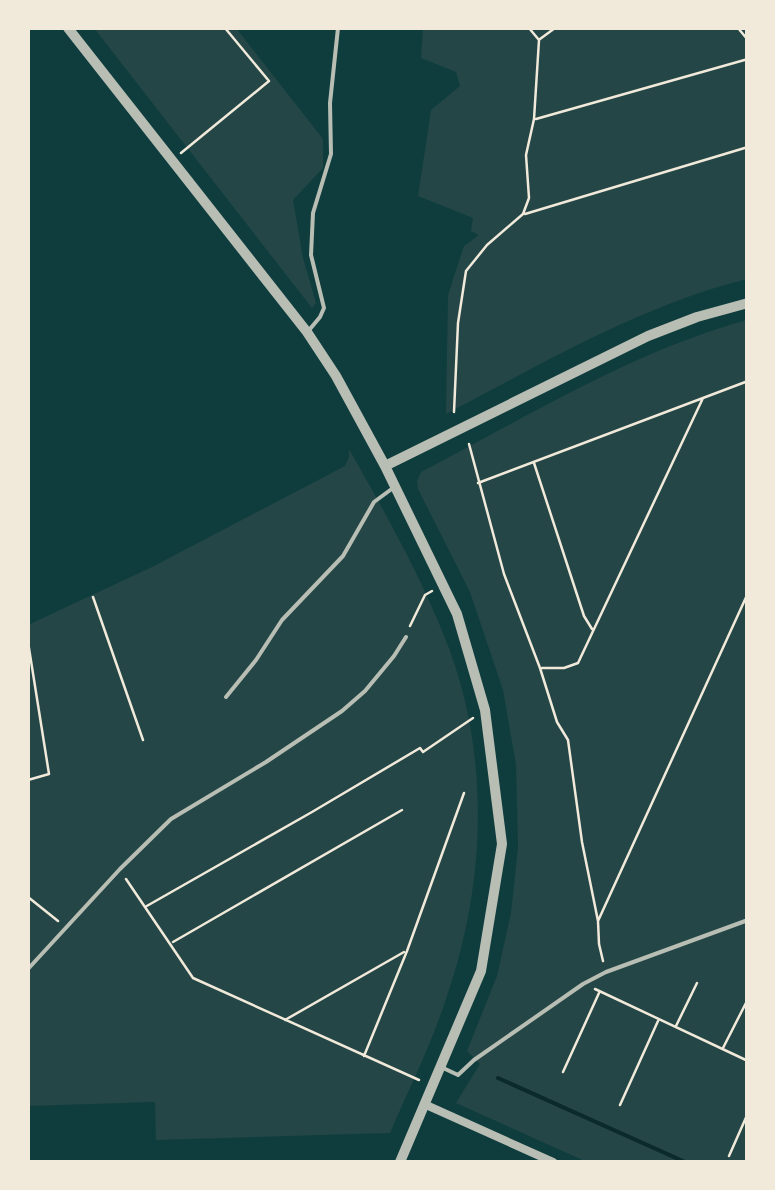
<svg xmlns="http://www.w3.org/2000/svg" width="775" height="1190" viewBox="0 0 775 1190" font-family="Merriweather,serif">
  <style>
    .green { fill: #244646 }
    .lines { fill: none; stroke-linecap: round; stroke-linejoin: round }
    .stream { stroke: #0a2a2b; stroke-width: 4 }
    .path { stroke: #f1e9da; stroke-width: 2.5 }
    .service { stroke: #b8beb3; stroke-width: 4 }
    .minor { stroke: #b8beb3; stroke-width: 8 }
    .tertiary { stroke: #b8beb3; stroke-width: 10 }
  </style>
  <rect width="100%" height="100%" fill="#0f3d3e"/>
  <path class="green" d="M 94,28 L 236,28 L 323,139 L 323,168 L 293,200 L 303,258 L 316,303 L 312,308 Z
    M 393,28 L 747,28 L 747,279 C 639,306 544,363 446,414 L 448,295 L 464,246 L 479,235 L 471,231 L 473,218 L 418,196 L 431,110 L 460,86 L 456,72 L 421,58 L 423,30 Z
    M 747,320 L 747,1162 L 587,1162 L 456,1103 L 480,1064 L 467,1051 L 497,976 L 511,913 L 518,847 L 516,765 L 503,690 L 470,592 L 418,489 L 417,481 L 421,472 C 527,417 631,352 747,320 Z
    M 349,449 C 383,509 417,569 443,633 C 491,748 487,882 446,999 C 431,1045 409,1089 390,1133 L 156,1140 L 155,1102 L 28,1106 L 28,625 L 152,567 L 345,466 L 349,457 Z"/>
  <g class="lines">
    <path class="stream" d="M 498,1078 L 685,1162"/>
    <path class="path" d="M 738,28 L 748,40
      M 540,39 L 555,28
      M 536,119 L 748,59
      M 181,153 L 269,81 L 225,28
      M 525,214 L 748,147
      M 454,412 L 458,323 L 466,271 L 487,245 L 523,214 L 529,198 L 526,155 L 534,119 L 539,40 L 529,28
      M 469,444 L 504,574 L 540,668 L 557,722 L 568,740 L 582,842 L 598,921
      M 534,463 L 584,616 L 592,629
      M 478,483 L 748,381
      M 93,597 L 143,740
      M 410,626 L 425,595 L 432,591
      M 28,642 L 49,774 L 28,780
      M 542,668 L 564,668 L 578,663 L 703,398
      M 126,879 L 193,978 L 419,1080
      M 28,897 L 58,921
      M 145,907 L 312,812 L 420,748 L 423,752 L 473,718
      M 173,942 L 402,810
      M 603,961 L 599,944 L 598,921 L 748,593
      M 595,989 L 748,1061
      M 285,1020 L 404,952
      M 676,1026 L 697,983
      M 723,1048 L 748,999
      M 364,1056 L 407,951 L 464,793
      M 563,1072 L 599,993
      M 620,1105 L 658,1021
      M 729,1156 L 748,1113"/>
    <path class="service" d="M 310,329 L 320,317 L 324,308 L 311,255 L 313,213 L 331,154 L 330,103 L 338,28
      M 226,697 L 256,660 L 282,620 L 343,556 L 374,502 L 393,488
      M 28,969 L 120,869 L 171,819 L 266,762 L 342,711 L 365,691 L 394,656 L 406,637
      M 441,1067 L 458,1075 L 474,1060 L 583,984 L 606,972 L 748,920"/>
    <path class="minor" d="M 424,1104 L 553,1162"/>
    <path class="tertiary" d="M 68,28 L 307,332 L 336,376 L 385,466 L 457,614 L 485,710 L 502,844 L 481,971 L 400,1162
      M 385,466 L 648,336 L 697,317 L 748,303"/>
  </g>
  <rect width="775" height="1190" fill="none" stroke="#f1e9da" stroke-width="60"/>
</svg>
